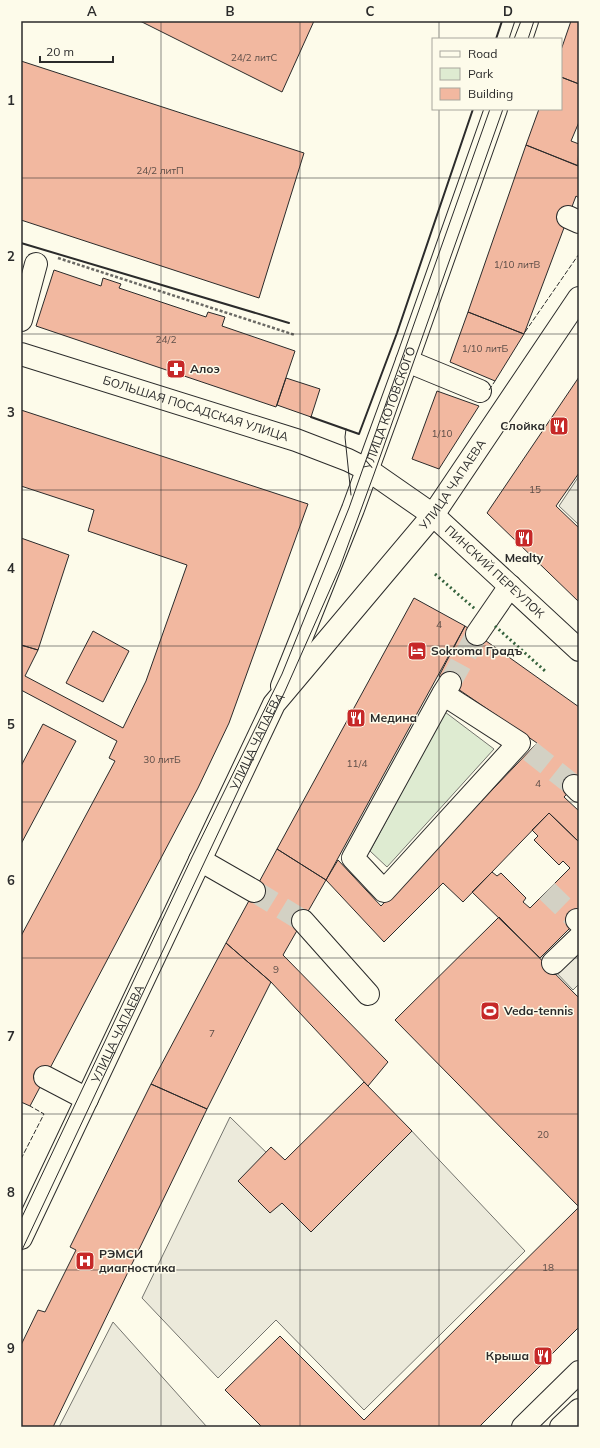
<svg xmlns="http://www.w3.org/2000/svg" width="600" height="1448" viewBox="0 0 600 1448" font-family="Mulish,sans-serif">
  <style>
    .green { fill: #deebd1; stroke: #74746e }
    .parking { fill: #eceadb; stroke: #74746e }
    .building { fill: #f2b8a0; stroke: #2b2b2b }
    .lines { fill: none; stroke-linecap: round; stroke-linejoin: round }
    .minor-tunnel { stroke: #d3d1c4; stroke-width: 22; stroke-dasharray: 22 11; stroke-linecap: butt }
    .minor-casing { stroke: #2b2b2b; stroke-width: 24 }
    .path { stroke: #6a6964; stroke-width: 2.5; stroke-dasharray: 3 2; stroke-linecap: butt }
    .minor { stroke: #fdfbea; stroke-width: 22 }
    .tram { stroke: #2b2b2b; stroke-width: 1 }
    .hedge { stroke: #34623c; stroke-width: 3; stroke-dasharray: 2 3; stroke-linecap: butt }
    .fence { stroke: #2b2b2b; stroke-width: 1; stroke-dasharray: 5 2; stroke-linecap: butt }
    .wall { stroke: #2b2b2b; stroke-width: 2 }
    .grid { fill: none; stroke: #2b2b2b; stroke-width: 1; stroke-opacity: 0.55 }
    .labels { text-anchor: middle; stroke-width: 3; stroke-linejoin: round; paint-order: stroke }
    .number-label { font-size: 10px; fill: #5d4e48 }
    .poi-label { font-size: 12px; font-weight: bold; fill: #2b2b2b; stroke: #fdfbea; text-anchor: start }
    .street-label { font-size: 12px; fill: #2b2b2b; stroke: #fdfbea }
    .neatline { fill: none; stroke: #2b2b2b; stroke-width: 1.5 }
    .grid-label { font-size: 13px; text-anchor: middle; font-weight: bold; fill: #2b2b2b }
  </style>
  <rect width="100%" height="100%" fill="#fdfbea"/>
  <path class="green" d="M 445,712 L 494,749 L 387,867 L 370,851 Z"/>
  <path class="parking" d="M 579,476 L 579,525 L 559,506 Z
    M 579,941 L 579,984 L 573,990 L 552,968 Z
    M 230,1117 L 323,1208 L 408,1127 L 525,1251 L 364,1410 L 276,1320 L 218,1378 L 142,1298 Z
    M 113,1322 L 207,1427 L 59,1427 Z"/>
  <path class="building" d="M 140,21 L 314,21 L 282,92 Z
    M 571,21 L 579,21 L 579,84 L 561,77 L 561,50 Z
    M 21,61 L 304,153 L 259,298 L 21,220 Z
    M 561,77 L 579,84 L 579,122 L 571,141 L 579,144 L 578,166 L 526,145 L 539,109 L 561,109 Z
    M 526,145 L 579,166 L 579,198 L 576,196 L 524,334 L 468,312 Z
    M 54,270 L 101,286 L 103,278 L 121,284 L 119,288 L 206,317 L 208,312 L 225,317 L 222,326 L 295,351 L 276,407 L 36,326 Z
    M 468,312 L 524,334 L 495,381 L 450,362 Z
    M 579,377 L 579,473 L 556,506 L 579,528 L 579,602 L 487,513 Z
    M 286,378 L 320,389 L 311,417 L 277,405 Z
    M 437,391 L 479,406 L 439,469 L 412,459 Z
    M 21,410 L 308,504 L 229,723 L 198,788 L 30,1106 L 21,1102 L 21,936 L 115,761 L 109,758 L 117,741 L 21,690 L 21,645 L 38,650 L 25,676 L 123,728 L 146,681 L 187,565 L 88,531 L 94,510 L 21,486 Z
    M 21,538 L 69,555 L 38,650 L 21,645 Z
    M 414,598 L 465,626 L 326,880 L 277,849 Z
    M 465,626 L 579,707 L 579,781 L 564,797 L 579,811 L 579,842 L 549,813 L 463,902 L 443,883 L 384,942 L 326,880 L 338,860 L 381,906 L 537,743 L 439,676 Z
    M 93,631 L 129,651 L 103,702 L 66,683 Z
    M 43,724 L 76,741 L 21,844 L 21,766 Z
    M 549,813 L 579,842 L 579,919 L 540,958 L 472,892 L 492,872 L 497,876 L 501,873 L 526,898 L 523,902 L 530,908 L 570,868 L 563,861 L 559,865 L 534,840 L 538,836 L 532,830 Z
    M 277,849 L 326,880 L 283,955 L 388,1062 L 368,1086 L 271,982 L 226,943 Z
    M 499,917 L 579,998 L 579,1207 L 395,1020 Z
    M 226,943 L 271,982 L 207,1109 L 151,1084 Z
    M 364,1082 L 412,1131 L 311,1232 L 282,1203 L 270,1213 L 238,1181 L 271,1147 L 285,1160 Z
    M 151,1084 L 207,1109 L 53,1427 L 21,1427 L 21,1345 L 38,1310 L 45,1312 L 76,1250 L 70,1247 Z
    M 579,1207 L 579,1327 L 479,1427 L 262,1427 L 225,1390 L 280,1336 L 364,1420 Z"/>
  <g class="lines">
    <path class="minor-tunnel" d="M 450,683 L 477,634
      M 530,751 L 574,786
      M 254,891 L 303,921
      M 547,891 L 577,920"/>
    <g class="minor-casing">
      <g id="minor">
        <path d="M 521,39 L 527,21"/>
        <path d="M 568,217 L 579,222"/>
        <path d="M 21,320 L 36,264"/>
        <path id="s1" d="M 21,354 L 296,440 L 348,460 L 362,467 L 374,474 L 433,515 L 579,650"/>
        <path d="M 407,361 L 480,391"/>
        <path d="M 477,634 L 510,586"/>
        <path id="s2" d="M 282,686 L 353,509 L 407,361 L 496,109"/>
        <path d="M 443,694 L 519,743 L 384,891 L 353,858 L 443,694 L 450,683"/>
        <path d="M 574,786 L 579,791"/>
        <path d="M 200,860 L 254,891"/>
        <path d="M 577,920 L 579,922"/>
        <path d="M 303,921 L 368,994"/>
        <path d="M 553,963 L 579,938"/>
        <path d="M 45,1077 L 87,1099"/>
        <path id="s3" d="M 21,1238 L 274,704 L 433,515 L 579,298"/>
        <path d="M 523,1427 L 579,1372"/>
        <path d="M 561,1427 L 579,1410"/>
      </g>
    </g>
    <path class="path" d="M 58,258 L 295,335"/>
    <use href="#minor" class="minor"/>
    <path class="tram" d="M 514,39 L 521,21
      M 528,39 L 534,21
      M 346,429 L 345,437 L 351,495
      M 21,1219 L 192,857 L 282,674 L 349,508 L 490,109
      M 21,1252 L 285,691 L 340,567 L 374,474 L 503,109"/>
    <path class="hedge" d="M 435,574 L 475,609
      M 495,626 L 545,671"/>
    <path class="fence" d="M 525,332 L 579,254
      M 489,390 L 495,381
      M 21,1159 L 44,1114 L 30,1106"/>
    <path class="wall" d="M 496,39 L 502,21
      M 21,243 L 289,323
      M 311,417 L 359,434 L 397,333 L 473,109"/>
  </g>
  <path class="grid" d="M 161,21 L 161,1427M 300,21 L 300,1427M 439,21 L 439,39M 439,109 L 439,1427M 21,178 L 579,178M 21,334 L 579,334M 21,490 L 579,490M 21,646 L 579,646M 21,802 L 579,802M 21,958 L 579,958M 21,1114 L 579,1114M 21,1270 L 579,1270"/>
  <defs>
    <g id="pharmacy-square" transform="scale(1)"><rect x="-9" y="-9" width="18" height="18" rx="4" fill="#c62828" stroke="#fdfbea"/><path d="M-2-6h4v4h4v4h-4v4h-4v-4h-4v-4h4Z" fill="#fff"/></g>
    <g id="restaurant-square" transform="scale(1)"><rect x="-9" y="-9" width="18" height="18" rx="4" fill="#c62828" stroke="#fdfbea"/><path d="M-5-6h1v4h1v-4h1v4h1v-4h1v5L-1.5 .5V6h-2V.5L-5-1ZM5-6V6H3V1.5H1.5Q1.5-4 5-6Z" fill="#fff"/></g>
    <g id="hotel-square" transform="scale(1)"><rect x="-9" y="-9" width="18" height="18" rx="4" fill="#c62828" stroke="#fdfbea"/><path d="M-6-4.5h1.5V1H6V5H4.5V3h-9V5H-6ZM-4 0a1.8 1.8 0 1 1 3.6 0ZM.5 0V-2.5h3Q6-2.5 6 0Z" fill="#fff"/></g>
    <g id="stadium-square" transform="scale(1)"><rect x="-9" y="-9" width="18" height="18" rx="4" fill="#c62828" stroke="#fdfbea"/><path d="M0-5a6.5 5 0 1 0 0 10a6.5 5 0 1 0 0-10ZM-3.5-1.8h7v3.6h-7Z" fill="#fff"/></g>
    <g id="hospital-square" transform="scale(1)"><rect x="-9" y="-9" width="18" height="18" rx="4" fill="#c62828" stroke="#fdfbea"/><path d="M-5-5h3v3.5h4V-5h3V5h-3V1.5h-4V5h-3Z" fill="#fff"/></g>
  </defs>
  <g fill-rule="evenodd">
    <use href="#pharmacy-square" x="176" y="369"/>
    <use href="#restaurant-square" x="559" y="426"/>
    <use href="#restaurant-square" x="524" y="538"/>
    <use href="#hotel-square" x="417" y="651"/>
    <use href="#restaurant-square" x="356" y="718"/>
    <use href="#stadium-square" x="490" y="1011"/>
    <use href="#hospital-square" x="85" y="1261"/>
    <use href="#restaurant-square" x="543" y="1356"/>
  </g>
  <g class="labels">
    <g class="number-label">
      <text x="254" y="61">24/2 литС</text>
      <text x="160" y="174">24/2 литП</text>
      <text x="517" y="268">1/10 литВ</text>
      <text x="166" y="343">24/2</text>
      <text x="485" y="352">1/10 литБ</text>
      <text x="442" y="437">1/10</text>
      <text x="535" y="493">15</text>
      <text x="439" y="628">4</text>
      <text x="162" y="763">30 литБ</text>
      <text x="357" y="767">11/4</text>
      <text x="538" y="787">4</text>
      <text x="276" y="973">9</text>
      <text x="212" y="1037">7</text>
      <text x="543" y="1138">20</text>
      <text x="548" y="1271">18</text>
    </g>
    <g class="poi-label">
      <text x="190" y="373">Алоэ</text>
      <text x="545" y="430" text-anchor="end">Слойка</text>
      <text x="524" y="562" text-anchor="middle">Mealty</text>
      <text x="431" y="655">Sokroma Градъ</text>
      <text x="370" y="722">Медина</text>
      <text x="504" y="1015">Veda-tennis</text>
      <text x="99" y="1258">РЭМСИ<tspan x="99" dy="14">диагностика</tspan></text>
      <text x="529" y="1360" text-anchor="end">Крыша</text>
    </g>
    <g class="street-label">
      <text dy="4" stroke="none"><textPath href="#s1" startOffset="183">БОЛЬШАЯ ПОСАДСКАЯ УЛИЦА</textPath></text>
      <text dy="4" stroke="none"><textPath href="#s2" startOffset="298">УЛИЦА КОТОВСКОГО</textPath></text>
      <text dy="4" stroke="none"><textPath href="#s3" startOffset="874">УЛИЦА ЧАПАЕВА</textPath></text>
      <text dy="4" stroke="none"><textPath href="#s1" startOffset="529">ПИНСКИЙ ПЕРЕУЛОК</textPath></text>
      <text dy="4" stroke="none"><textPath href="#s3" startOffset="550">УЛИЦА ЧАПАЕВА</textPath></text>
      <text dy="4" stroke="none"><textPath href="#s3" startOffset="226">УЛИЦА ЧАПАЕВА</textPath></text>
    </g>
  </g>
  <rect width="600" height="1448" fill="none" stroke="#fdfbea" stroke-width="44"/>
  <rect x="432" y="38" width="130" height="72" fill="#fdfbea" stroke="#a9a89e"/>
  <rect x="440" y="51" width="20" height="6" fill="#fdfbea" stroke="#a9a89e"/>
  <text x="468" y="58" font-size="12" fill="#2b2b2b">Road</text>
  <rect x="440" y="68" width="20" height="12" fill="#deebd1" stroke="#a9a89e"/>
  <text x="468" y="78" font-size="12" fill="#2b2b2b">Park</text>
  <rect x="440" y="88" width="20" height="12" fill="#f2b8a0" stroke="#a9a89e"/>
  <text x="468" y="98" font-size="12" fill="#2b2b2b">Building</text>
  <path d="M40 56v6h73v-6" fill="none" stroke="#2b2b2b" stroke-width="2"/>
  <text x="46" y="56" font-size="12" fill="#2b2b2b" stroke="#fdfbea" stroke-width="3" paint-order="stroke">20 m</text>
  <rect x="22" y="22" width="556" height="1404" class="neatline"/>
  <g class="grid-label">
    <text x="92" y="16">A</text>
    <text x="230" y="16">B</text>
    <text x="370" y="16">C</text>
    <text x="508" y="16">D</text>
    <text x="11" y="105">1</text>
    <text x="11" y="261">2</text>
    <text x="11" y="417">3</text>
    <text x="11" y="573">4</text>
    <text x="11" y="729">5</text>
    <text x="11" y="885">6</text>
    <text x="11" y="1041">7</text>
    <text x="11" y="1197">8</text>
    <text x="11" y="1353">9</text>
  </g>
</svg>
